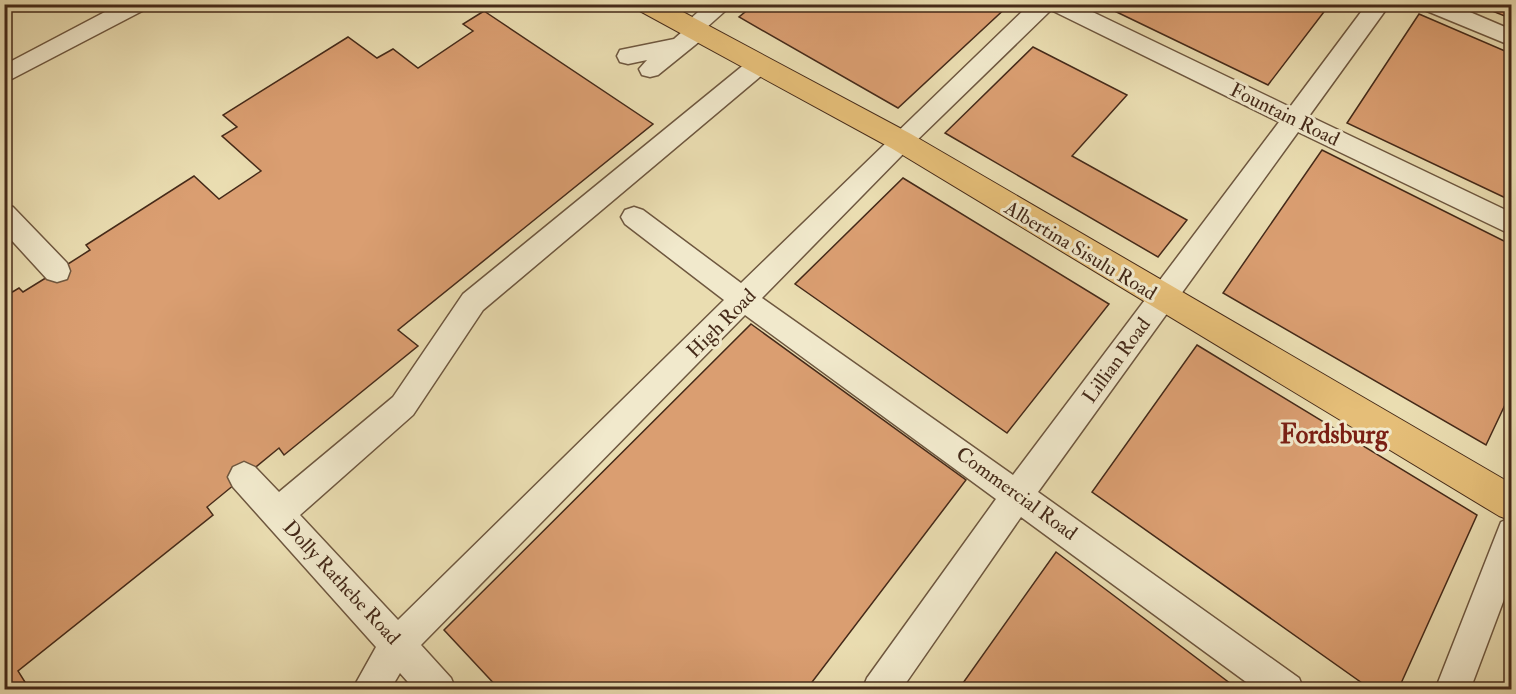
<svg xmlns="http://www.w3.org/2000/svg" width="1516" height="694" viewBox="0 0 1516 694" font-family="'IM FELL Double Pica',serif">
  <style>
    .building { fill: #da9e71; stroke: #452a19; stroke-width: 1.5 }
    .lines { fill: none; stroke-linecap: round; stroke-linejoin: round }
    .minor-casing { stroke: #6e573f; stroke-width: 3 }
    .major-casing { stroke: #452a19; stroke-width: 2 }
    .minor { fill: #f1e9cc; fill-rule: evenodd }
    .major { fill: #e5be78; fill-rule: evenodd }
    .labels { text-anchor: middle; stroke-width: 6; stroke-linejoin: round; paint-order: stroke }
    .street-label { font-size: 20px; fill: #452a19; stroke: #f1e9cc }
    .district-label { font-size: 26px; font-weight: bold; fill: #7a1f14; stroke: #f1e9cc }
  </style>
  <rect width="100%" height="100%" fill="#eaddb1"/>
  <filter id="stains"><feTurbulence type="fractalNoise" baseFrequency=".00333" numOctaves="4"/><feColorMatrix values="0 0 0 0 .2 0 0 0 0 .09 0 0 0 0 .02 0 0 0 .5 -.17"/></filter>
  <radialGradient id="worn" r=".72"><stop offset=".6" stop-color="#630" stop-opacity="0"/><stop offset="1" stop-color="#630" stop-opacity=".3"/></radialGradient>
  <path class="building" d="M 755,4 L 1010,4 L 898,108 L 739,17 Z
    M 1100,4 L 1330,4 L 1268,85 Z
    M 1475,4 L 1512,4 L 1512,19 Z
    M 484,11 L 653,124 L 398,330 L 418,346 L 284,455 L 279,448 L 207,507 L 213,515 L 18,671 L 30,690 L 4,690 L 4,297 L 19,288 L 23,292 L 57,271 L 90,250 L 86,245 L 194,176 L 219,199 L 261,171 L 222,136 L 237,127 L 223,115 L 348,37 L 377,58 L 393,49 L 418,68 L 473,31 L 463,24 Z
    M 1419,14 L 1512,54 L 1512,201 L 1347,123 Z
    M 1033,47 L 1127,95 L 1072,156 L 1187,220 L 1158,257 L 945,133 Z
    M 1322,150 L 1512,245 L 1512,390 L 1486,445 L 1223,293 Z
    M 903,178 L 1109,304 L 1007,433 L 795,284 Z
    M 751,324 L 966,480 L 806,690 L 500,690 L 444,630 Z
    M 1197,345 L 1477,515 L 1398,690 L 1372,690 L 1092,492 Z
    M 1056,552 L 1239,690 L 958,690 Z"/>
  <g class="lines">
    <g class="minor-casing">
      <path id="minor" d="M 120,4 L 149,4 L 146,9 L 4,83 L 4,65 Z
        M 707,4 L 733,4 L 706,28 L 708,32 L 705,37 L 658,75 L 650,77 L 642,75 L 639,69 L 647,60 L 628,64 L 620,62 L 617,56 L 620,50 L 674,39 L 682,32 L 680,28 Z
        M 1030,4 L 1076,4 L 1290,107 L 1367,4 L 1390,4 L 1309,116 L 1512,213 L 1512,235 L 1298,132 L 1038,492 L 1299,678 L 1304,690 L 1257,690 L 1021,517 L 901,690 L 862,690 L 867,678 L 996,499 L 745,315 L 421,645 L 451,678 L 456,690 L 415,690 L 400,673 L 390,690 L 352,690 L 376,647 L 233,487 L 228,477 L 233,467 L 244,462 L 255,467 L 279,492 L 393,397 L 463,294 L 751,59 L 759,57 L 767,59 L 770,65 L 767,71 L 483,310 L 413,415 L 300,515 L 398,620 L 724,300 L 625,224 L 621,217 L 625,210 L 634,207 L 643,210 L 741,283 ZM 1051,10 L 1279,122 L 1013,475 L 762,298 L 910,147 Z
        M 1419,4 L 1451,4 L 1512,30 L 1512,46 L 1422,9 Z
        M 4,204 L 13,207 L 67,263 L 70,271 L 67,279 L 57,282 L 47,279 L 4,232 Z
        M 1512,517 L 1512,578 L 1470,690 L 1435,690 L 1501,522 Z"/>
    </g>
    <g class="major-casing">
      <path id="major" d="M 635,4 L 668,4 L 911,134 L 1512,484 L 1512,521 L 1499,516 L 891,148 L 638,10 Z"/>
    </g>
    <use href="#minor" class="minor"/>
    <use href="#major" class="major"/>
  </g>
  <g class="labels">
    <g class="street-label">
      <text transform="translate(1285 114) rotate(26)" y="7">Fountain Road</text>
      <text transform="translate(1081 250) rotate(31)" y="7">Albertina Sisulu Road</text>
      <text transform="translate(721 323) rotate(-45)" y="7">High Road</text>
      <text transform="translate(1116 360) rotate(-54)" y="7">Lillian Road</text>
      <text transform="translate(1017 493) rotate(36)" y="7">Commercial Road</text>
      <text transform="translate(342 582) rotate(47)" y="7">Dolly Rathebe Road</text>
    </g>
    <g class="district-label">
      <text x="1334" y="443">Fordsburg</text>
    </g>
  </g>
  <rect width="1516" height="694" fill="none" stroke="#eaddb1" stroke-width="24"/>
  <rect x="6" y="6" width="1504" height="682" fill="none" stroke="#452a19" stroke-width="3"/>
  <rect x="12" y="12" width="1492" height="670" fill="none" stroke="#452a19" stroke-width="1.5"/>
  <rect width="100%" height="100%" filter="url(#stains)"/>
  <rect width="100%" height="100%" fill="url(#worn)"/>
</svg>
